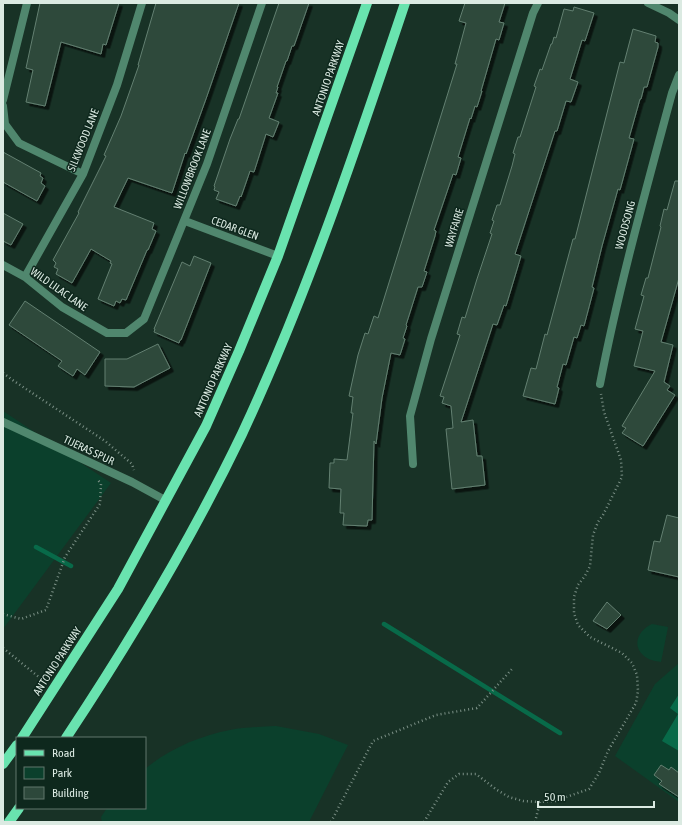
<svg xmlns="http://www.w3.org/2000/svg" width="682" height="825" viewBox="0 0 682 825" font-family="'Asap Condensed',sans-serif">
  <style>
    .green { fill: #0b402c }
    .water { fill: #086a49 }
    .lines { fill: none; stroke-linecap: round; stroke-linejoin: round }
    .stream { stroke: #086a49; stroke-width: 4.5 }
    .building { fill: #2d483b; stroke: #638071; filter: url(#shadow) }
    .path { stroke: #7b9086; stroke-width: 2.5; stroke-dasharray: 1 3; stroke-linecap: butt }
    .service { stroke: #50876e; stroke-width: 8 }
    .minor { stroke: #50876e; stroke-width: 8 }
    .primary { stroke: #69e3af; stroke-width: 10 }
    .labels { text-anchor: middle; stroke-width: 3; stroke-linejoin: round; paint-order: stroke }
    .street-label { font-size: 11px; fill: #dbeae2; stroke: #0e281d }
  </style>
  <defs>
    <filter id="shadow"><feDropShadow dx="3.5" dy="3.5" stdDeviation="0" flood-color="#0009"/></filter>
  </defs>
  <rect width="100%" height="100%" fill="#183226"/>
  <path class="green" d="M 3,411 L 111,483 L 3,629 Z
    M 652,624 L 668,627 L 661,662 C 655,661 648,660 643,655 C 631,644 640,629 652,624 Z
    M 679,663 L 679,802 L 615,756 L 655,684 Z
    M 276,726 L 319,734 L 348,745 L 309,822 L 102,822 L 101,817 L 107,808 L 145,808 L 145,769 C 169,749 199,736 230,730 C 245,727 261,727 276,726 Z"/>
  <path class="water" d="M 679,694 L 679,751 L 662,741 L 678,714 L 670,708 Z"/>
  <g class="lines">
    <path class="stream" d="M 36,547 L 71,566
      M 384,624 L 560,733"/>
  </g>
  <path class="building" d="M 40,3 L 119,3 L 106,45 L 103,44 L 101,54 L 61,42 L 45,106 L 26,102 L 33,70 L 26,68 Z
    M 156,3 L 239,3 L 207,96 L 186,154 L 185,153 L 172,193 L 128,178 L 114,207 L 154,223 L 152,229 L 156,231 L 148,250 L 147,250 L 126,300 L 122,299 L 120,303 L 116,301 L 114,306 L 98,299 L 112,264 L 110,263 L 111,261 L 91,249 L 72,283 L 56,274 L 58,269 L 54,267 L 56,263 L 53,260 L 79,213 L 78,212 L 106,156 L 104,155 L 121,116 L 139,65 L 138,65 Z
    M 279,3 L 309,3 L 294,46 L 292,46 L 287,61 L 286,61 L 277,87 L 278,87 L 276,93 L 278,93 L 269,118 L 279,122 L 273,137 L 266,134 L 254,172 L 250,171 L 241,197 L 240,196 L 236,206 L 216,199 L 219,192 L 214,190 L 215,187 L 214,186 L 230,139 L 238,119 L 239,119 Z
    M 465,3 L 505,3 L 499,22 L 504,23 L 499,40 L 496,39 L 481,91 L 482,91 L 477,107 L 475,106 L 471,119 L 470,118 L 458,157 L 461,158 L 456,175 L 453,174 L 434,230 L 436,231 L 435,236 L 424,271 L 427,272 L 422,287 L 418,287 L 406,325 L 407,326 L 403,338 L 405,339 L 400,355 L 391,353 L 382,398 L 376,444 L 374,441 L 372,520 L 368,520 L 367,526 L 343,525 L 344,513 L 340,513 L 341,489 L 329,488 L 330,463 L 334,463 L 334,459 L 347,460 L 353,413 L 351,413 L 353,397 L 349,396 L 358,355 L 365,333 L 368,334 L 374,316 L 378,318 L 457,64 L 455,64 L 466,23 L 459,21 Z
    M 574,7 L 594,13 L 585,41 L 582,40 L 570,79 L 578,82 L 571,102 L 566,101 L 557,131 L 555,131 L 515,254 L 521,256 L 506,306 L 504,305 L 497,325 L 493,324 L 461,422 L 473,420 L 477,456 L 482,456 L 485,485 L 452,489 L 446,429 L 453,428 L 451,406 L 442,403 L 444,397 L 440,396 L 460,335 L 457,334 L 462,317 L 465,318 L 477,279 L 492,234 L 490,233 L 494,221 L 492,220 L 497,205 L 500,205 L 512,166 L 515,154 L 513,153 L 518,137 L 520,137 L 536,87 L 534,86 L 540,69 L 542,70 L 551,44 L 552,44 L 554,37 L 556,38 L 564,9 L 573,11 Z
    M 633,29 L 656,36 L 655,42 L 658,43 L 658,47 L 647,87 L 644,87 L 641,99 L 640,99 L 629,138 L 634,139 L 620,190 L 618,189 L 602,246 L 592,287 L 594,288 L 584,326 L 581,325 L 577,338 L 574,337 L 566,365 L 563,364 L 557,387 L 559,388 L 555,404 L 523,396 L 531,368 L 536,369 L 545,334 L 547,335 L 573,239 L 575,239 L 620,62 L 624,63 Z
    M 3,152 L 41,173 L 40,176 L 43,178 L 41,183 L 45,186 L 37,201 L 3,182 Z
    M 675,181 L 679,181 L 679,278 L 661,342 L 673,345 L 664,382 L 670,386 L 667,390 L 675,395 L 643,446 L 622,433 L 626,428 L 622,426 L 655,371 L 634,366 L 643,331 L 635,329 L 644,296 L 641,295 L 646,278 L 648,278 L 661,227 L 660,226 L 664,209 L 667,210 Z
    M 3,213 L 23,224 L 11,245 L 3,241 Z
    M 194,256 L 211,263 L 181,340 L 180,340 L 179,343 L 154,332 L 155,329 L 154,329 L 182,262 L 190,266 Z
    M 25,301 L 100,352 L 85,375 L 77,369 L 73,376 L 58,366 L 62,361 L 9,325 Z
    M 158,344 L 170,368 L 134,387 L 105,386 L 105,359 L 127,359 Z
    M 667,515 L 679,518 L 679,577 L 648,570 L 654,541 L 660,542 Z
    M 607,602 L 621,615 L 607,629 L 593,621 Z
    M 661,765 L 669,770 L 671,767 L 679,773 L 679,797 L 659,784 L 662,781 L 654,775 Z"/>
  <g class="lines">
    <path class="path" d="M 3,373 L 14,381 L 105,441 L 132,464 L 134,470
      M 3,614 L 21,619 L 46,610 L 65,557 L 100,504 L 101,484 L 98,480
      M 3,648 L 45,682
      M 331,822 L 373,741 L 436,715 L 477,708 L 512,669
      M 424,822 L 448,782 L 459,774 L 476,774 L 497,790 L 509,797 L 523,801 L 540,802 L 555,801 L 589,789 L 599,773 L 608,751 L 636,703 L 638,691 L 637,675 L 632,663 L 622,653 L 590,637 L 578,625 L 574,613 L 574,597 L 578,585 L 585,576 L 590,566 L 593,535 L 598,522 L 603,515 L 622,477 L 621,460 L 604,412 L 601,394
      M 535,822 L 540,802"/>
    <path class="service" d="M 3,422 L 132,482 L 165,500"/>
    <path class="minor" d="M 648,3 L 669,13 L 679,20
      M 3,100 L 27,3
      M 3,106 L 5,124 L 19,143 L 83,174
      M 185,221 L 278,256
      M 3,265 L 25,277 L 62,307 L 107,333 L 126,333 L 144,319 L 207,164 L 262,3
      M 25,277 L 83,174 L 117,85 L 142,3
      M 600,384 C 619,286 646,190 672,93 L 679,75
      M 413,464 L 410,416 L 431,339 L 533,13 L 538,3"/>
    <path class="primary" d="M 22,738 L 118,589 L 206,426 L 239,351 L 278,256 L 367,3
      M 66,738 C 131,640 191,540 242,434 C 307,295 356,149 405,3
      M 3,764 L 17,745
      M 9,822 L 19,808"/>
  </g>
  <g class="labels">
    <g class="street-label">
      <text transform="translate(328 78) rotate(-71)" y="4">ANTONIO PARKWAY</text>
      <text transform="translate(83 140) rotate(-68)" y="4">SILKWOOD LANE</text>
      <text transform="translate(192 169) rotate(-69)" y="4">WILLOWBROOK LANE</text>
      <text transform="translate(625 225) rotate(-75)" y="4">WOODSONG</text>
      <text transform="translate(235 228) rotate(20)" y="4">CEDAR GLEN</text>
      <text transform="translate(454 228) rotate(-73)" y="4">WAYFAIRE</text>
      <text transform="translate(59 289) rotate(35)" y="4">WILD LILAC LANE</text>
      <text transform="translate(213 380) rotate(-66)" y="4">ANTONIO PARKWAY</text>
      <text transform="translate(89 450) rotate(25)" y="4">TIJERAS SPUR</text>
      <text transform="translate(57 661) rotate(-57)" y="4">ANTONIO PARKWAY</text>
    </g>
  </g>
  <rect width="682" height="825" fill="none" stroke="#dbeae2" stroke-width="8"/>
  <rect x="16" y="737" width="130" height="72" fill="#0e281d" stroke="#60766c"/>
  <rect x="24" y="750" width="20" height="6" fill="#69e3af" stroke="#60766c"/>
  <text x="52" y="757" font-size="12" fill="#dbeae2">Road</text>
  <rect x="24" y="767" width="20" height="12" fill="#0b402c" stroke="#60766c"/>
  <text x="52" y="777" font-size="12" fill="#dbeae2">Park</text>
  <rect x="24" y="787" width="20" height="12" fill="#2d483b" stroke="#60766c"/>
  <text x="52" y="797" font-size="12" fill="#dbeae2">Building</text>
  <path d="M538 801v6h116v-6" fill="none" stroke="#dbeae2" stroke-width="2"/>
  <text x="544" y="801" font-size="12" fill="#dbeae2" stroke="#0e281d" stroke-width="3" paint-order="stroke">50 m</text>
</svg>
